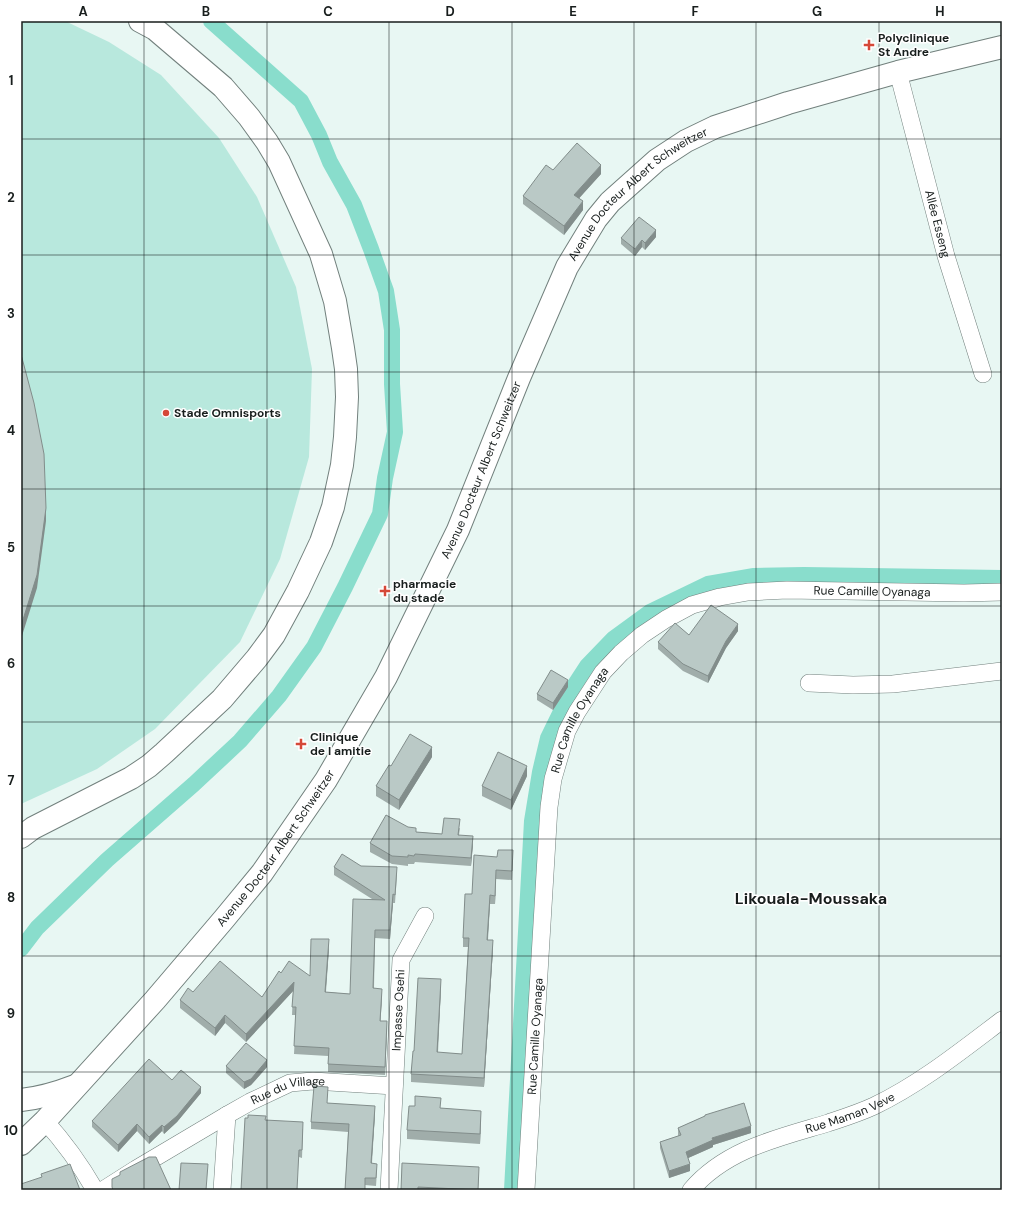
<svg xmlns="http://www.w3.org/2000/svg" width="1023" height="1211" viewBox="0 0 1023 1211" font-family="'DM Sans',sans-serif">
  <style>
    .green { fill: #b8e8dd }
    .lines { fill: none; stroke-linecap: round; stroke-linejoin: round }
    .canal { stroke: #89ddcc; stroke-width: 16 }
    .minor-casing { stroke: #72807d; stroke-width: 18 }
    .secondary-casing { stroke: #72807d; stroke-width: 24 }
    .minor { stroke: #fff; stroke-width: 17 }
    .secondary { stroke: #fff; stroke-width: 22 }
    .wall { fill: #a0adaa }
    .shaded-wall { fill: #828d8b }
    .building { fill: #bac9c6; stroke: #828d8b }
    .grid { fill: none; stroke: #181e1d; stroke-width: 1; stroke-opacity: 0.55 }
    .poi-dot { fill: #d54838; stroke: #fff; stroke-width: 1.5 }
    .labels { text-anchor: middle; stroke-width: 3; stroke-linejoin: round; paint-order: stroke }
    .poi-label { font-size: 12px; font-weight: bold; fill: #181e1d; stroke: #fff; text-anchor: start }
    .street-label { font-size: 12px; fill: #181e1d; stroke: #fff }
    .district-label { font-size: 16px; font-weight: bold; fill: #181e1d; stroke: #fff }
    .neatline { fill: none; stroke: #181e1d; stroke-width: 1.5 }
    .grid-label { font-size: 13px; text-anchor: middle; font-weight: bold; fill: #181e1d }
  </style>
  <rect width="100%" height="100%" fill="#e8f7f3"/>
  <path class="green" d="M 21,21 L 65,21 L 109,42 L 161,75 L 219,138 L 257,197 L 296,287 L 312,369 L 309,457 L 280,559 L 240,642 L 155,729 L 97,769 L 21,804 Z"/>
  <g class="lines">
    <path class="canal" d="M 21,949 L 37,928 L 107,860 L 194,784 L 240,741 L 279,696 L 314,647 L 345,587 L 380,514 L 385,478 L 395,432 L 392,384 L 392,330 L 386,291 L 371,249 L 354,205 L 330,162 L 319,135 L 301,101 L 211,21
      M 512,1190 L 532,821 L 540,772 L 548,738 L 572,689 L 587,666 L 613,639 L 650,612 L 708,584 L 754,576 L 804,575 L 1002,578"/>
    <g class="minor-casing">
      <g id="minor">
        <path id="s1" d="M 898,72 L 946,256 L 983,374"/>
        <path d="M 809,683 L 853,685 L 893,684 L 1002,671"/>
        <path d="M 45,1121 C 65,1143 80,1164 95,1190"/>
        <path id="s2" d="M 103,1190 L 136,1169 L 227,1115 L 250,1102 L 290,1083 L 313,1081 L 394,1086"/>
        <path d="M 222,1190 L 227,1115"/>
        <path id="s3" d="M 389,1190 L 401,960 L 425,916"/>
        <path id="s4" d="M 526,1190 L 549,807 L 553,779 L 567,731 L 577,712 L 603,672 L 621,653 L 642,635 L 666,619 L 692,605 L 720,597 L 748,592 L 787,590 L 964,593 L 1002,592"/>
        <path id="s5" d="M 691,1190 C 726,1149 778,1138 828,1123 C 843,1118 859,1113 874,1106 C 920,1084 961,1051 1002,1020"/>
      </g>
    </g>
    <g class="secondary-casing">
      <g id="secondary">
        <path d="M 21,837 L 33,828 L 131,778 L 149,766 L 164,753 L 222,699 L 257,658 L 274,635 L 298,591 L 321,542 L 333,507 L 342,465 L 345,437 L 347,397 L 346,369 L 343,348 L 335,301 L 321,254 L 279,162 L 267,142 L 249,117 L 223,87 L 155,29 L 140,21"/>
        <path d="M 21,1100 C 40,1098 57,1093 75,1086"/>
        <path id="s6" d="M 21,1144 L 45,1121 L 155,1000 L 224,919 L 262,873 L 326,780 L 386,677 L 458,530 L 519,378 L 567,267 L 596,219 L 610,202 L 657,160 L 686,141 L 715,127 L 788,103 L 898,72 L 1002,47"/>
      </g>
    </g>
    <use href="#minor" class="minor"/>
    <use href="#secondary" class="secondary"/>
  </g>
  <path class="wall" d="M 553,170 L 601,174 L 579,198 L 583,210 L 564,235 L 523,204 L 523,196 Z
    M 656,237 L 645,250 L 642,247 L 635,256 L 621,244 L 621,238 Z
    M 738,631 L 726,648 L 708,683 L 683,671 L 658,649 L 658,642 L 689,635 Z
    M 568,687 L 553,710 L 537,700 L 537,694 Z
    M 432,757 L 399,810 L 376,796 L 376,786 L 391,766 Z
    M 527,776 L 511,810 L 482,796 L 482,786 Z
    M 460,828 L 459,835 L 473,844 L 471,866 L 415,862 L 414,864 L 408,864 L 408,866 L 392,864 L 370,852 L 370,843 L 416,832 L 442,834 Z
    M 497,857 L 513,859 L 512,880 L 496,879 L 495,904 L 490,904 L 488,940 L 493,949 L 484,1087 L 411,1082 L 411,1074 L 414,1051 L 441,988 L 438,1053 L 462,1054 L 468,947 L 463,947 L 463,938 L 472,894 Z
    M 361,866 L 397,875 L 395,903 L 393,903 L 390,939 L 375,938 L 374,988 L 382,997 L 380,1021 L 387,1029 L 385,1075 L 328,1072 L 328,1056 L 294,1054 L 296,1015 L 292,1015 L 293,991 L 246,1042 L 225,1023 L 215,1036 L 180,1008 L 180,1000 L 193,992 L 262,997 L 281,973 L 310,976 L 329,948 L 326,992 L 350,994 L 372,899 L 334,875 L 334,867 Z
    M 226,1066 L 267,1067 L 251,1085 L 244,1089 L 226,1073 Z
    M 172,1080 L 201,1093 L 177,1122 L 164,1134 L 162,1131 L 149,1144 L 137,1131 L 118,1152 L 92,1127 L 92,1121 Z
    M 328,1103 L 375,1114 L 372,1163 L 377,1171 L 376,1186 L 365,1185 L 365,1190 L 345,1190 L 348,1132 L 311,1129 L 311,1122 Z
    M 441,1108 L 481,1120 L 480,1144 L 407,1139 L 407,1130 Z
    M 705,1115 L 751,1133 L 713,1145 L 713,1147 L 688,1158 L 690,1171 L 669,1178 L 660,1148 L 660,1142 L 678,1136 L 678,1128 L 705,1116 Z
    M 266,1120 L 303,1129 L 302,1158 L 299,1157 Z
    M 479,1177 L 478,1190 L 401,1190 Z"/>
  <path class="shaded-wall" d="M 601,165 L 601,174 L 574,204 L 574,195 Z
    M 583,201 L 583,210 L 564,235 L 564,226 Z
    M 656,230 L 656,237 L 645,250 L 645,243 Z
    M 642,240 L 642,247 L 635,256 L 635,249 Z
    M 46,508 L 46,521 L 37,588 L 21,639 L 21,626 Z
    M 738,624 L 738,631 L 726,648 L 708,683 L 708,676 L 726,641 Z
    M 568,680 L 568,687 L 553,710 L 553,703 Z
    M 432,747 L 432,757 L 399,810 L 399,800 Z
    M 527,766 L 527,776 L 511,810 L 511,800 Z
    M 473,836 L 473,844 L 471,866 L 471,858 Z
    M 496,870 L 496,879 L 495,904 L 495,896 Z
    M 393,894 L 393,903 L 390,939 L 390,930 Z
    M 490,895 L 490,904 L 487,949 L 487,940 Z
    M 329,939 L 329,948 L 325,1000 L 325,992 Z
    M 493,940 L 493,949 L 484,1087 L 484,1078 Z
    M 441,979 L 441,988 L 437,1061 L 437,1052 Z
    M 294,982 L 294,990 L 246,1042 L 246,1034 Z
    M 382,989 L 382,997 L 380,1029 L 380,1021 Z
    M 225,1015 L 225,1023 L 215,1036 L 215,1028 Z
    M 387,1021 L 387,1029 L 385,1075 L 385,1067 Z
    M 267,1060 L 267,1067 L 251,1085 L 244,1089 L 244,1082 Z
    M 201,1087 L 201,1093 L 177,1122 L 164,1134 L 164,1127 Z
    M 375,1106 L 375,1114 L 371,1171 L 371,1163 Z
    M 481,1111 L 481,1120 L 480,1144 L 480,1134 Z
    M 137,1124 L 137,1131 L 118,1152 L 118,1145 Z
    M 162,1125 L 162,1131 L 149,1144 L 149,1137 Z
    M 751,1126 L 751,1133 L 713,1145 L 713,1147 L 686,1159 L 686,1152 L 712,1138 Z
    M 690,1164 L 690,1171 L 669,1178 L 669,1171 Z"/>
  <path class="building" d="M 577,143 L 601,165 L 574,195 L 583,201 L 564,226 L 523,196 L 546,165 L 553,170 Z
    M 639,217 L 656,230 L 645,243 L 642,240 L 635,249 L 621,238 Z
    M 21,355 L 22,358 L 34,403 L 44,454 L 46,508 L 37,575 L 21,626 Z
    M 711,605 L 738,624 L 726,641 L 708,676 L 683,664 L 658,642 L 675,623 L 689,635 Z
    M 551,670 L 568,680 L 553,703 L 537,694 Z
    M 410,734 L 432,747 L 399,800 L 376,786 L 389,765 L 391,766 Z
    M 498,752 L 527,766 L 511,800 L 482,786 Z
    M 386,815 L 408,827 L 416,828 L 416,832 L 442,834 L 444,818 L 460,819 L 458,835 L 473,836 L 471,858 L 415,854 L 414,856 L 408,855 L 408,857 L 392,856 L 370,843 Z
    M 498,850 L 513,850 L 512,871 L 496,870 L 495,896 L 490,895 L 487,940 L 493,940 L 484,1078 L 411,1074 L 413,1051 L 414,1051 L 418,978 L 441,979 L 437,1052 L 462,1054 L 469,938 L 463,938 L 465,894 L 472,894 L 474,855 L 497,857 Z
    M 342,854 L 361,866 L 397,867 L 395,895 L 393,894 L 390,930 L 375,930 L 373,988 L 382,989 L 380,1021 L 387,1021 L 385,1067 L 328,1064 L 329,1048 L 294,1046 L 296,1007 L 292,1007 L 294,982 L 246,1034 L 225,1015 L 215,1028 L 180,1000 L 188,988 L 193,992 L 220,961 L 262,997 L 279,971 L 281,973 L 289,961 L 310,976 L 311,939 L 329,939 L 325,992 L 350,994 L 353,899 L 385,900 L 334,867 Z
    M 246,1043 L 267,1060 L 251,1079 L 244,1082 L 226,1066 Z
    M 149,1059 L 172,1080 L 181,1070 L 201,1087 L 177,1116 L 164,1127 L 162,1125 L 149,1137 L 137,1124 L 118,1145 L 92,1121 Z
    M 314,1086 L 328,1087 L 327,1103 L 375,1106 L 371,1163 L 377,1164 L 376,1178 L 365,1178 L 365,1190 L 345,1190 L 349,1124 L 311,1122 Z
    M 415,1096 L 441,1098 L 440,1108 L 481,1111 L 480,1134 L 407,1130 L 409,1106 L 415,1106 Z
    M 744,1103 L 751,1126 L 712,1138 L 713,1140 L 686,1152 L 690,1164 L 669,1171 L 660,1142 L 681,1135 L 678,1128 L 705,1116 L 705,1115 Z
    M 248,1115 L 266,1116 L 265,1120 L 303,1122 L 302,1150 L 299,1150 L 297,1190 L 241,1190 L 245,1118 L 248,1118 Z
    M 149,1157 L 156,1157 L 171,1190 L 113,1190 L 112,1187 L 112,1179 L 120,1175 L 120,1172 Z
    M 181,1163 L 208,1164 L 206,1190 L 179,1190 Z
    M 402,1163 L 479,1167 L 478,1190 L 418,1187 L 418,1190 L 401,1190 Z
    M 70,1164 L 80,1190 L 21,1190 L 21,1184 L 42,1177 L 41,1174 Z"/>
  <path class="grid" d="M 144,21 L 144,1190M 267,21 L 267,1190M 389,21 L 389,1190M 512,21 L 512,1190M 634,21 L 634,1190M 756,21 L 756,1190M 879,21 L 879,1190M 21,139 L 1002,139M 21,255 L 1002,255M 21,372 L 1002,372M 21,489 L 1002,489M 21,606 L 1002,606M 21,722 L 1002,722M 21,839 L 1002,839M 21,956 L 1002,956M 21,1072 L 1002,1072"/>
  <g class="poi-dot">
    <path d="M867 39h4v4h4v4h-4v4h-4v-4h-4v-4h4z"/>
    <circle cx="166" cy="413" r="4"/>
    <path d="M383 585h4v4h4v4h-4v4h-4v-4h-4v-4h4z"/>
    <path d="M299 738h4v4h4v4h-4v4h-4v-4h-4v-4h4z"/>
  </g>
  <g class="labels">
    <g class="poi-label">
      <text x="878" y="42">Polyclinique<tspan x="878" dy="14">St Andre</tspan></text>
      <text x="174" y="417">Stade Omnisports</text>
      <text x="393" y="588">pharmacie<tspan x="393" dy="14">du stade</tspan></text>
      <text x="310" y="741">Clinique<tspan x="310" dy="14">de l amitie</tspan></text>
    </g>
    <g class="street-label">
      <text dy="4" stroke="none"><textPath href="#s6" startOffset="1147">Avenue Docteur Albert Schweitzer</textPath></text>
      <text dy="4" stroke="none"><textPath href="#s1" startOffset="157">Allée Esseng</textPath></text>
      <text dy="4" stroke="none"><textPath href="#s6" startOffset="823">Avenue Docteur Albert Schweitzer</textPath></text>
      <text dy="4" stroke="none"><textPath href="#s4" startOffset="825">Rue Camille Oyanaga</textPath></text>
      <text dy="4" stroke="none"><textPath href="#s4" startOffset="477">Rue Camille Oyanaga</textPath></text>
      <text dy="4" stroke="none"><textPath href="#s6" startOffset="391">Avenue Docteur Albert Schweitzer</textPath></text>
      <text dy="4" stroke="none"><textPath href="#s3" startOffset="180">Impasse Osehi</textPath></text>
      <text dy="4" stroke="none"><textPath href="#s4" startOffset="154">Rue Camille Oyanaga</textPath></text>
      <text dy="4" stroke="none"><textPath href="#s2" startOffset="212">Rue du Village</textPath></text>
      <text dy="4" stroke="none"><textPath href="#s5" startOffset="179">Rue Maman Veve</textPath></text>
    </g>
    <g class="district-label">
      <text x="811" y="904">Likouala-Moussaka</text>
    </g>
  </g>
  <rect width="1023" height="1211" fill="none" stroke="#ffffff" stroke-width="44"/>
  <rect x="22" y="22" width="979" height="1167" class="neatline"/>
  <g class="grid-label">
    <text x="83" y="16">A</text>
    <text x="206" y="16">B</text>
    <text x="328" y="16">C</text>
    <text x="450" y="16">D</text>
    <text x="573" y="16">E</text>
    <text x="695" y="16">F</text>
    <text x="817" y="16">G</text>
    <text x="940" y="16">H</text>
    <text x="11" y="85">1</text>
    <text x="11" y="202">2</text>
    <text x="11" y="318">3</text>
    <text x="11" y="435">4</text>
    <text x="11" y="552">5</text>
    <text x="11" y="668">6</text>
    <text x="11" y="785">7</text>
    <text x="11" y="902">8</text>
    <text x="11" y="1018">9</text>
    <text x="11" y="1135">10</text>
  </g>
</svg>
